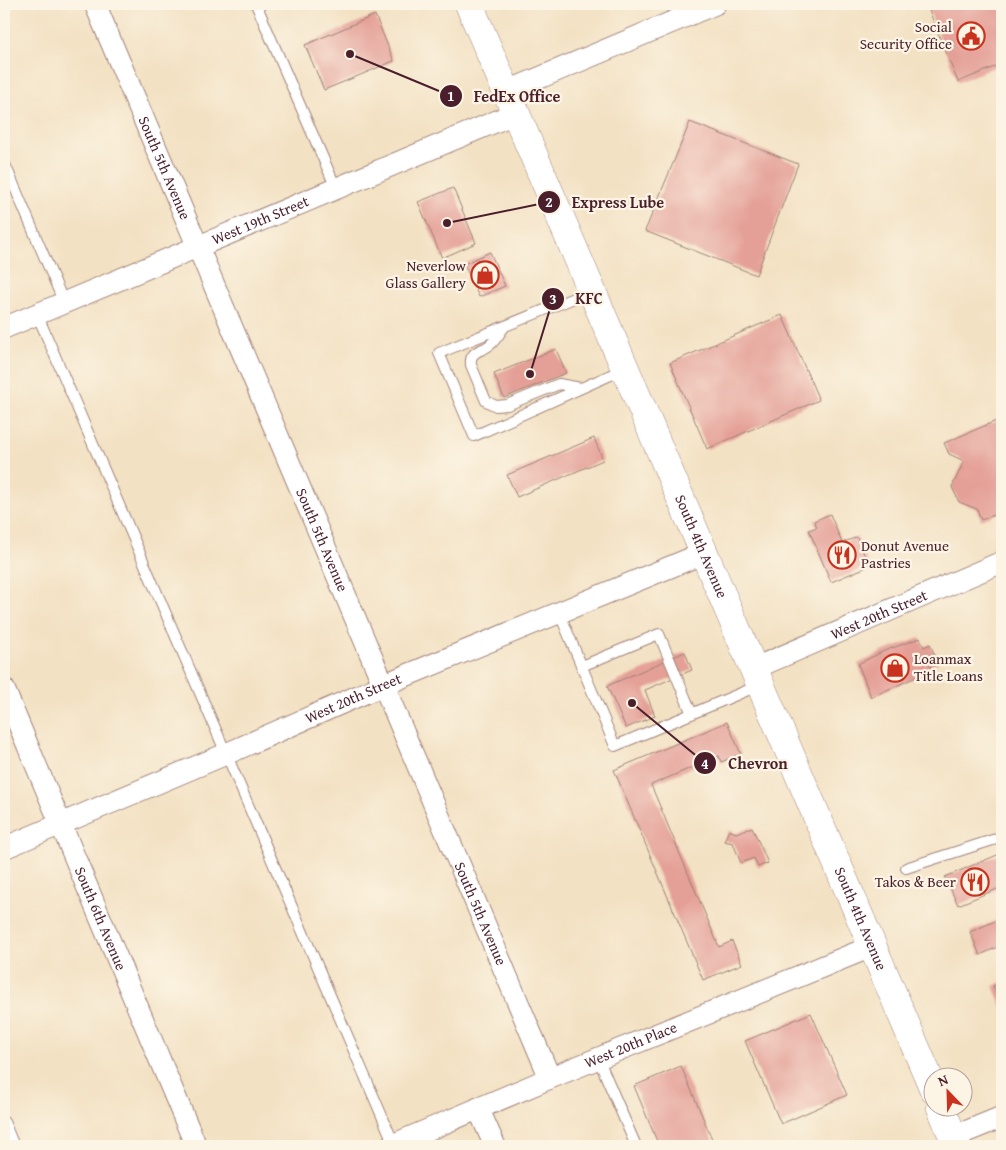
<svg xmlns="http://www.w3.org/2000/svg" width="1006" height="1150" viewBox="0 0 1006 1150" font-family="'Gentium Book Plus',serif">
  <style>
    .building { fill: #e49f96 }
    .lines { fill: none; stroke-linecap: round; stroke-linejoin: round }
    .service-casing { stroke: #9e8077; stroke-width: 12 }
    .minor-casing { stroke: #9e8077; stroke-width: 23 }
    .primary-casing { stroke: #9e8077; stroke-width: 29 }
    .service { stroke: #fff; stroke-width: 10 }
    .minor { stroke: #fff; stroke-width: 21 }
    .primary { stroke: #fff; stroke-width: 28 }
    .labels { text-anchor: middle; stroke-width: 4.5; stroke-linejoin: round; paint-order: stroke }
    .poi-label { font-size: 15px; fill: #4a1f2b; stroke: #fcf5e5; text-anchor: end }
    .street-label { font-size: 15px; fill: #4a1f2b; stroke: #fcf5e5 }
    .leader { fill: none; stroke: #4a1f2b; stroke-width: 2 }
    .callout-dot { fill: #4a1f2b; stroke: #fcf5e5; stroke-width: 2 }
    .mark-label { font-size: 15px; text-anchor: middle; font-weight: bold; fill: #fff }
    .callout-label { font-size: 16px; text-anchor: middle; font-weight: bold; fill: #4a1f2b; stroke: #fcf5e5; stroke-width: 4.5; stroke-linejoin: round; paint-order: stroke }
  </style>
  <rect width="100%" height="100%" fill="#fcf5e5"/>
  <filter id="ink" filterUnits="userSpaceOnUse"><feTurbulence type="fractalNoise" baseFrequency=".02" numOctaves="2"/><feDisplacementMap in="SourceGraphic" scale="10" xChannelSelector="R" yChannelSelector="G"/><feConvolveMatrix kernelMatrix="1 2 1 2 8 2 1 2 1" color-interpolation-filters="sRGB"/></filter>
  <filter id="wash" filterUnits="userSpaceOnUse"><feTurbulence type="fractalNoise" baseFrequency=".0096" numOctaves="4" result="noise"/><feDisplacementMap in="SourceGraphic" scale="20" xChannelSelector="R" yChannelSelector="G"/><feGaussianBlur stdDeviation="1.12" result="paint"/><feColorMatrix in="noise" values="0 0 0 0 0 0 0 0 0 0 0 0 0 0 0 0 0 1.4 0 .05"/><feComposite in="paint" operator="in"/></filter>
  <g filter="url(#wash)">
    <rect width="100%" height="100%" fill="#f3e1c3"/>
    <g id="blocks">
      <path class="building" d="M 939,4 L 1002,4 L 1002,64 L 958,82 L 928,8 Z
        M 375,15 L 394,61 L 324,90 L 305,45 Z
        M 690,122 L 798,164 L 756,275 L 645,231 Z
        M 453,188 L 476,243 L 442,258 L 418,202 Z
        M 490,252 L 505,286 L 479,297 L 464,264 Z
        M 782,315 L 819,400 L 707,449 L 670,363 Z
        M 556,349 L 566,373 L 504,398 L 494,374 Z
        M 996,421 L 1002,435 L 1002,512 L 981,520 L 977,509 L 959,502 L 952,487 L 964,461 L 949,454 L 944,443 Z
        M 594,438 L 603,460 L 517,497 L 507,475 Z
        M 830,514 L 842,543 L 857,537 L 869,566 L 831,582 L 809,530 L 817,527 L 814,521 Z
        M 920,638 L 924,647 L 930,644 L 938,663 L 930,666 L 932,670 L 871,697 L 858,664 L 884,651 Z
        M 685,652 L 692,670 L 645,690 L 655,716 L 626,728 L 607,686 Z
        M 727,722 L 741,754 L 721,762 L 719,756 L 651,785 L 719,947 L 732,941 L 742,964 L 703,980 L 614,770 Z
        M 752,827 L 768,863 L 758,867 L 754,858 L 741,863 L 733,843 L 724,841 L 729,830 L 736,833 Z
        M 1002,853 L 1002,887 L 958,905 L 945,877 Z
        M 1002,918 L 1002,945 L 980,955 L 970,932 Z
        M 1002,982 L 1002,1007 L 993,986 Z
        M 811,1013 L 847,1095 L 781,1124 L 745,1041 Z
        M 681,1066 L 715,1146 L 659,1146 L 634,1086 Z"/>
    </g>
  </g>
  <g filter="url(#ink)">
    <use href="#blocks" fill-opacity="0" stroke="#9e8077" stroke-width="1"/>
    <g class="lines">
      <g class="service-casing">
        <path id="service" d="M 256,4 L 336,188
          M 4,162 L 64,303
          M 591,291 L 439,353 L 474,436 L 624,369
          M 37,314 L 394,1144
          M 505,326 C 501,331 497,338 492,343 C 484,352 469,349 471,365 L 486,401 L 496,406 L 507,405 L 559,384 L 581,388
          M 559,612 L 615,746 L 760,685
          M 582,666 L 659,634 L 692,714
          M 906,868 L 1002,837
          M 598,1058 L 636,1146
          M 4,1122 L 14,1146"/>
      </g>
      <g class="minor-casing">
        <g id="minor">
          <path id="s1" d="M 95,4 L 550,1078"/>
          <path d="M 506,92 L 715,4"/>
          <path id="s2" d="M 4,328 L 516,113"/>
          <path id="s3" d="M 755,668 L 1002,562"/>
          <path id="s4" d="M 4,689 L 196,1146"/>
          <path id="s5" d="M 4,848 L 226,754 L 383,685 L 704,553"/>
          <path d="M 478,1108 L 495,1146"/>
          <path d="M 953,1137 L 1002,1117"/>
          <path id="s6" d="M 390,1146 L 550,1078 L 873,946"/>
        </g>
      </g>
      <g class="primary-casing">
        <g id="primary">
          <path id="s7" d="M 469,4 L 934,1090"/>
          <path d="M 941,1108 L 957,1146"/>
        </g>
      </g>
      <use href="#service" class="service"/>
      <use href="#minor" class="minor"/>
      <use href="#primary" class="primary"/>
    </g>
  </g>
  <defs>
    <g id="civic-ring" transform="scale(1.4375)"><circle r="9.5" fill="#fcf5e5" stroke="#c8321e" stroke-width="1.5"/><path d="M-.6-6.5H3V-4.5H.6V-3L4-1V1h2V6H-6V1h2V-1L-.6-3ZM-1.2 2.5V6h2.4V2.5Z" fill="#c8321e"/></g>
    <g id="shop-ring" transform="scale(1.4375)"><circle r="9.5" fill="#fcf5e5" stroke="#c8321e" stroke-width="1.5"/><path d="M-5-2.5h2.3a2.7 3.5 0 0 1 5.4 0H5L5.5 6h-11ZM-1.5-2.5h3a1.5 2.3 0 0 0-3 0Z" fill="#c8321e"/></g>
    <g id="restaurant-ring" transform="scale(1.4375)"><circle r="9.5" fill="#fcf5e5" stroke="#c8321e" stroke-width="1.5"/><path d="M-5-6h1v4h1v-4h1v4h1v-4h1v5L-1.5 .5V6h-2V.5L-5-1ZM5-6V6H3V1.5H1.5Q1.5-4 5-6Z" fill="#c8321e"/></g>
  </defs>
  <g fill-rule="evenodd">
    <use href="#civic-ring" x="971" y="36"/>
    <use href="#shop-ring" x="485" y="275"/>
    <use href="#restaurant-ring" x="842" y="555"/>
    <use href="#shop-ring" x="895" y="668"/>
    <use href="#restaurant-ring" x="975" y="882"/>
  </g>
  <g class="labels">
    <g class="poi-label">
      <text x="952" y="32">Social<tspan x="952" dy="17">Security Office</tspan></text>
      <text x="466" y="271">Neverlow<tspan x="466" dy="17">Glass Gallery</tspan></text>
      <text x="861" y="551" text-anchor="start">Donut Avenue<tspan x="861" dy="17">Pastries</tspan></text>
      <text x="914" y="664" text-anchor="start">Loanmax<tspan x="914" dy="17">Title Loans</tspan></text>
      <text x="956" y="887">Takos &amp; Beer</text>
    </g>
    <g class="street-label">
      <text dy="5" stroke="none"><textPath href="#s1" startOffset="178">South 5th Avenue</textPath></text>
      <text dy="5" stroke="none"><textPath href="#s2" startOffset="278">West 19th Street</textPath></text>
      <text dy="5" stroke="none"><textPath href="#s1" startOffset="582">South 5th Avenue</textPath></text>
      <text dy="5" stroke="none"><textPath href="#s7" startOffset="590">South 4th Avenue</textPath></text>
      <text dy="5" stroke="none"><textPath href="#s3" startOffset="135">West 20th Street</textPath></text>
      <text dy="5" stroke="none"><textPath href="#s5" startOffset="380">West 20th Street</textPath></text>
      <text dy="5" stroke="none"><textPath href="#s1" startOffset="988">South 5th Avenue</textPath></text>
      <text dy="5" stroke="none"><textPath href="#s4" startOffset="249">South 6th Avenue</textPath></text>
      <text dy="5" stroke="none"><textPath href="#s7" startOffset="995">South 4th Avenue</textPath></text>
      <text dy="5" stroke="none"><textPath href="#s6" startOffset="261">West 20th Place</textPath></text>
    </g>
  </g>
  <path class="leader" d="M350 54L451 96M447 223L549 202M530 374L553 299M632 703L705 763"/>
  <g class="callout-dot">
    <circle cx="350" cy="54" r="5"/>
    <circle cx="447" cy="223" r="5"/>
    <circle cx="530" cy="374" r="5"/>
    <circle cx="632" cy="703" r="5"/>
    <circle cx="451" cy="96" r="12"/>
    <circle cx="549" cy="202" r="12"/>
    <circle cx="553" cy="299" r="12"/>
    <circle cx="705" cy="763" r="12"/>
  </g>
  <g class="mark-label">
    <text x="451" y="101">1</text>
    <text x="549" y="207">2</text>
    <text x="553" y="304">3</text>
    <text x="705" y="769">4</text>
  </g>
  <g class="callout-label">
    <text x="517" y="102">FedEx Office</text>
    <text x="618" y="208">Express Lube</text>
    <text x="589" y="304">KFC</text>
    <text x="758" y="769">Chevron</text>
  </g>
  <rect width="1006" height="1150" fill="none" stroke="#fcf5e5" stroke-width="20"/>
  <g transform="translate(948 1092) rotate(337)"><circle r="24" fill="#fcf5e5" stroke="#b59f9b"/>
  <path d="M0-4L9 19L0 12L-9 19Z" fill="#c8321e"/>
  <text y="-8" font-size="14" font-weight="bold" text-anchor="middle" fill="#4a1f2b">N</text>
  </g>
</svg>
